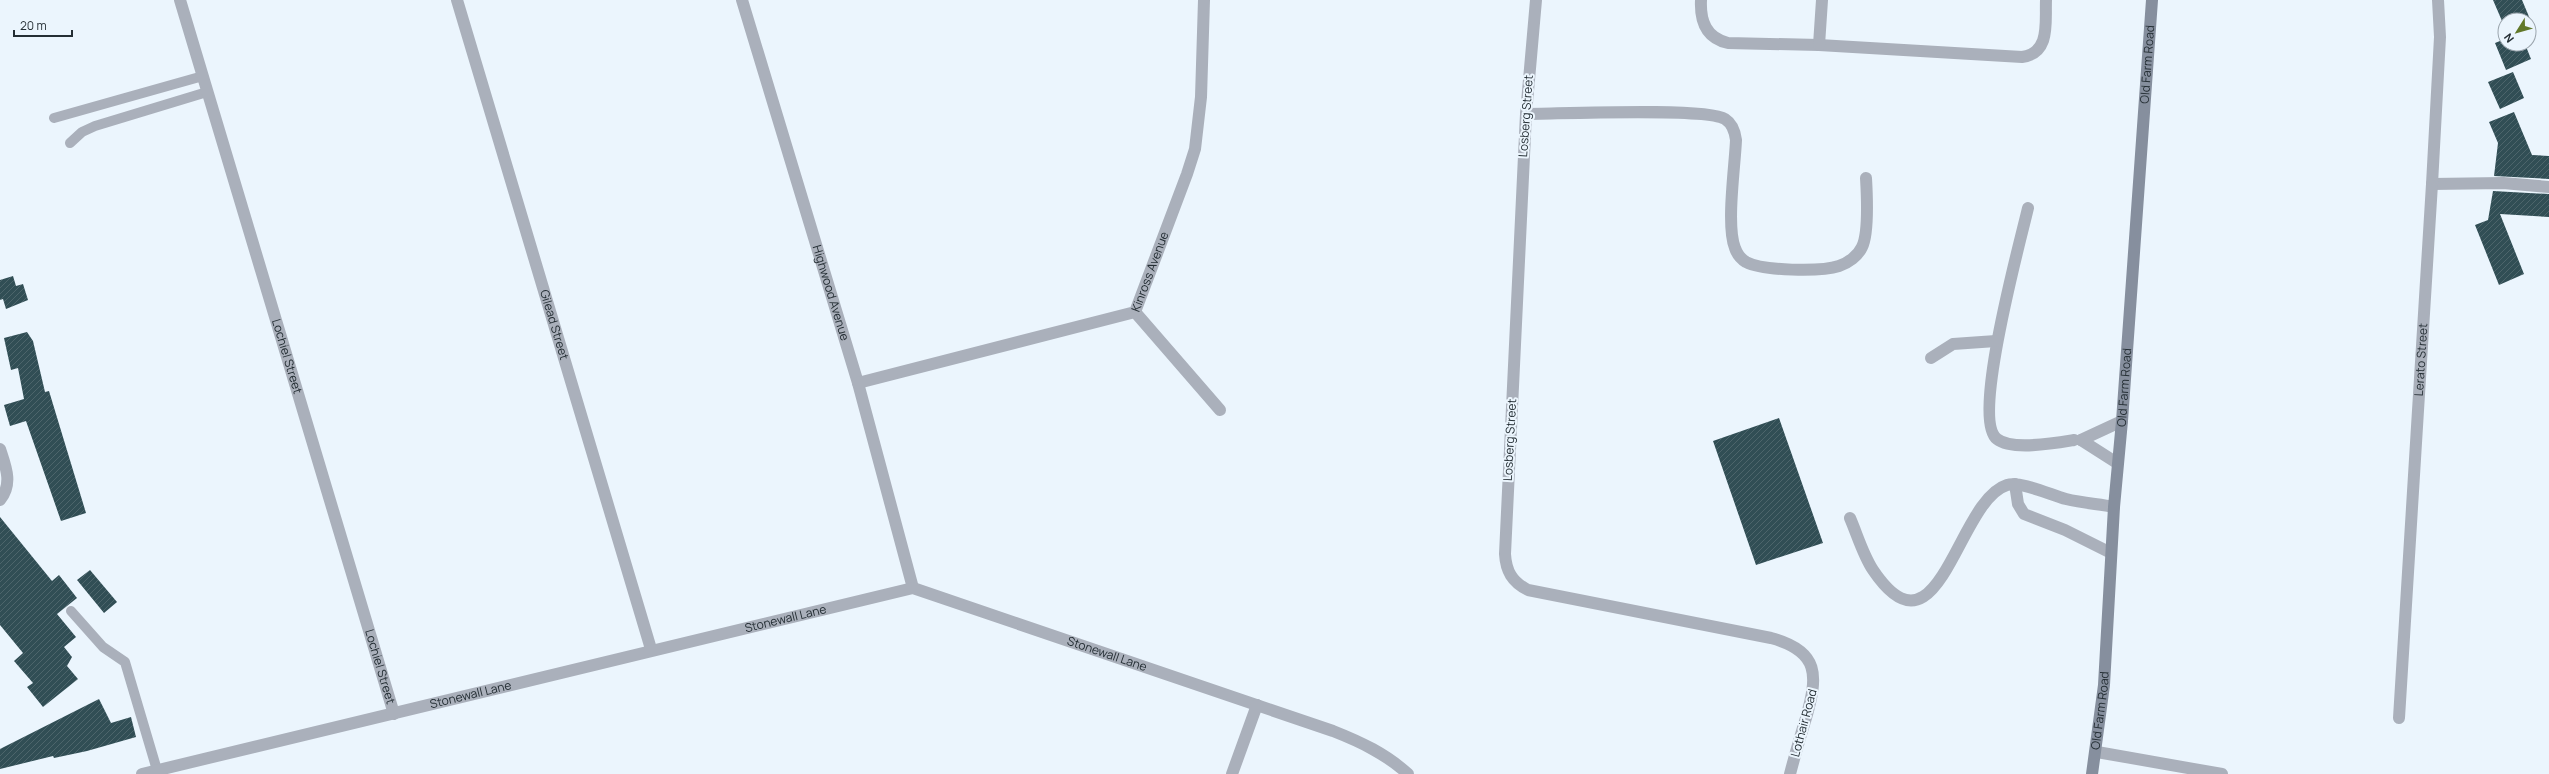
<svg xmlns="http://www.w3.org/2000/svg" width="2549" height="774" viewBox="0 0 2549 774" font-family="Manrope,sans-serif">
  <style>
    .building { fill: url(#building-hatch) }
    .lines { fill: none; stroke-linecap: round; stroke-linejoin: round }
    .lane { stroke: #aab0bb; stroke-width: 10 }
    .street { stroke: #aab0bb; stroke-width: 12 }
    .secondary { stroke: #868f9e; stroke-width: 12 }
    .labels { text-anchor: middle; stroke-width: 4; stroke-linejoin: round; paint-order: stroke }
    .street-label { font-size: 12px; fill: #242e34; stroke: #ebf5fd }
  </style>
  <defs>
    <pattern id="building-hatch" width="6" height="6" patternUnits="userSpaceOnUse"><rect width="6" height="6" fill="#314e55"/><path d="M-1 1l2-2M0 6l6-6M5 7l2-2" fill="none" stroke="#4d656b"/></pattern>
  </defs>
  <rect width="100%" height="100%" fill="#ebf5fd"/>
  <path class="building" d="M 2493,0 L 2522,0 L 2530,19 L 2505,20 L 2505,28 Z
    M 2505,39 L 2505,44 L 2525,44 L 2531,59 L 2506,70 L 2495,43 Z
    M 2513,72 L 2524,98 L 2500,109 L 2488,82 Z
    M 2514,112 L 2532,155 L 2549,156 L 2549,179 L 2494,176 L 2498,143 L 2489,122 Z
    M 2493,191 L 2549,194 L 2549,217 L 2500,214 L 2524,274 L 2499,285 L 2475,225 L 2488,220 Z
    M 13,276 L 16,286 L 23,284 L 28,300 L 6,309 L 3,299 L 0,300 L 0,280 Z
    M 27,332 L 33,341 L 45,392 L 49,391 L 86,513 L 61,521 L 26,421 L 10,426 L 4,405 L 24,399 L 18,368 L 11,370 L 4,338 Z
    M 1779,418 L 1823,543 L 1756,565 L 1713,441 Z
    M 0,517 L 52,581 L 59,575 L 77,598 L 57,614 L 76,637 L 64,647 L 72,657 L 67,666 L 78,679 L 43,707 L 27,687 L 33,683 L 14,661 L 23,653 L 0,625 Z
    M 90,570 L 117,602 L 104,613 L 77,580 Z
    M 99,699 L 111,723 L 131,717 L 136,737 L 87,751 L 54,758 L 53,756 L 0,769 L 0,749 Z"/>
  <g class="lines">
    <path class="lane" d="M 54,118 L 203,76
      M 70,143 L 82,132 L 95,126 L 207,92
      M 71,611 L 103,647 L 125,662 L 157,770"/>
    <g class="street">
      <path id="s1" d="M 180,0 L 394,714"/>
      <path id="s2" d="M 457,0 L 651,649"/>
      <path id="s3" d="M 742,0 L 858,383 L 913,588"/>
      <path d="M 1536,0 L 1526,114 L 1505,554 C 1506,571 1512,582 1528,590 L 1771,638 C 1820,651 1818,676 1806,718 C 1800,737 1795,755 1790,774"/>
      <path d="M 1701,0 C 1700,21 1706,38 1728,43 L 1819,45 L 2022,57 C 2051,53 2045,22 2046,0"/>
      <path d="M 1819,45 L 1822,0"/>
      <path d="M 1526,114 C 1557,114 1706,107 1725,119 C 1733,124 1735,132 1736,140 C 1735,166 1726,226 1735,248 C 1737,254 1741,259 1746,262 C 1763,271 1821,272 1839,266 C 1848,263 1858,256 1862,247 C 1869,233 1867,195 1866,178"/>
      <path d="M 2432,184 L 2503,183 L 2549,187"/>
      <path d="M 2028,208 C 2020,243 1971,419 1997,439 C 2012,451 2056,443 2074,440"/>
      <path d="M 1135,312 L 1220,410"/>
      <path d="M 1931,358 L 1953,344 L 1996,341"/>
      <path id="s4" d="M 858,383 L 1135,312 L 1187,174 L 1195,149 L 1201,97 L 1204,0"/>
      <path d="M 2081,440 L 2122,421"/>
      <path d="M 2081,440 L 2117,463"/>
      <path d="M 0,449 C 6,467 13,484 0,500"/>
      <path d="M 2015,484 L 2018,504 L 2024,514 L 2065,530 L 2111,553"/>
      <path d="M 1850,518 C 1857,534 1863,555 1873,570 C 1939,668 1957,500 2007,485 C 2021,481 2051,495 2066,499 C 2082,503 2098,504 2114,507"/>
      <path id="s5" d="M 2399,718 L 2432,184 L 2440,37 L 2438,0"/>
      <path d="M 2097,752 L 2222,774"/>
      <path id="s6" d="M 142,774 L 913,588 L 1333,731 C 1361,742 1386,754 1408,774"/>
      <path d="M 1232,774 L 1257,705"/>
    </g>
    <path class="secondary" id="s7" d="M 2092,774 L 2104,685 L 2114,507 L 2122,421 L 2152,0"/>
  </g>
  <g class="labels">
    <g class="street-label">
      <text dy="4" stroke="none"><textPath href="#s7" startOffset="712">Old Farm Road</textPath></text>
      <text transform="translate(1526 116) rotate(-86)" y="4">Losberg Street</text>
      <text dy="4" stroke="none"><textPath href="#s4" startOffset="329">Kinross Avenue</textPath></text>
      <text dy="4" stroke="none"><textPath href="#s3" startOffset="306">Highwood Avenue</textPath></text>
      <text dy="4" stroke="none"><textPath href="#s2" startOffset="339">Gilead Street</textPath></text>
      <text dy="4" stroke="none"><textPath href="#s1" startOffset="372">Lochiel Street</textPath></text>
      <text dy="4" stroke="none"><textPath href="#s5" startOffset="359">Lerato Street</textPath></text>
      <text dy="4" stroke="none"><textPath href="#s7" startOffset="388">Old Farm Road</textPath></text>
      <text transform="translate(1510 440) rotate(-87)" y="4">Losberg Street</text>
      <text dy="4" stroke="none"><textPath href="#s6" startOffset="662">Stonewall Lane</textPath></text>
      <text dy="4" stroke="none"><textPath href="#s6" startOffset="998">Stonewall Lane</textPath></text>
      <text dy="4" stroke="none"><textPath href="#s1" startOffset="696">Lochiel Street</textPath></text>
      <text dy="4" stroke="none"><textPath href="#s6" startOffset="338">Stonewall Lane</textPath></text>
      <text dy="4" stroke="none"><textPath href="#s7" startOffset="64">Old Farm Road</textPath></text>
      <text transform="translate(1804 723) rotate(-75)" y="4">Lothair Road</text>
    </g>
  </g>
  <g transform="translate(2517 32) rotate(233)"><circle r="19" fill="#ebf5fd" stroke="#9ba5ad"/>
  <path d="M0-3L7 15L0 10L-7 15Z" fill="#617829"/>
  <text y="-6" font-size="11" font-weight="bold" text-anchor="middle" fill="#242e34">N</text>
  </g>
  <path d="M14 30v6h58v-6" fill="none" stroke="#242e34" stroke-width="2"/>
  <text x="20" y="30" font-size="12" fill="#242e34" stroke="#ebf5fd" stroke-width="3" paint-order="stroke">20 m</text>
</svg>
